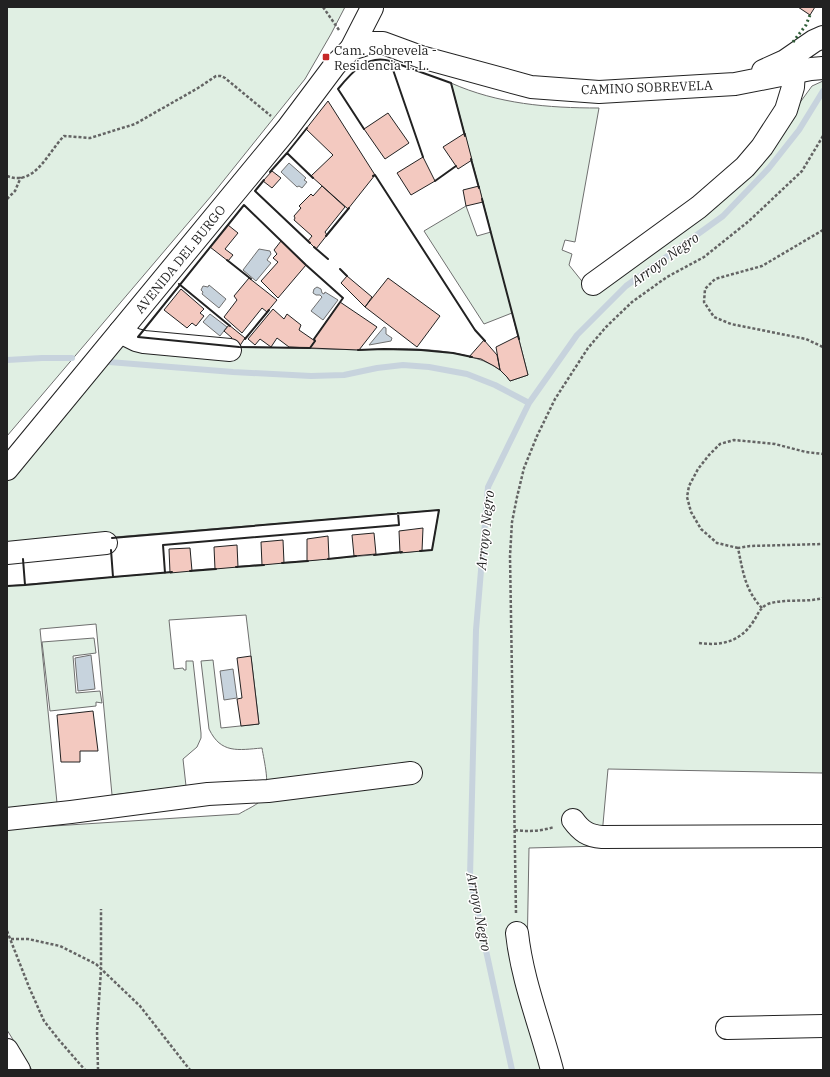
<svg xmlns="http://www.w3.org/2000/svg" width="830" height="1077" viewBox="0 0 830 1077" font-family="'IBM Plex Serif',serif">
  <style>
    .green { fill: #e0efe3; stroke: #6f6f6f }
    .water { fill: #c7d3dd; stroke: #6f6f6f }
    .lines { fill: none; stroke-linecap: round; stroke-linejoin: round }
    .stream { stroke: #c7d3dd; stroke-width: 6 }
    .building { fill: #f3c9c0; stroke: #222 }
    .minor-casing { stroke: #222; stroke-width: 24 }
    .major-casing { stroke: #222; stroke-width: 24 }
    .path { stroke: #646464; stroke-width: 2.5; stroke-dasharray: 3 2; stroke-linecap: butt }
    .minor { stroke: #fff; stroke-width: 22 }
    .major { stroke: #fff; stroke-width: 22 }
    .hedge { stroke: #2f5e38; stroke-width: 3; stroke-dasharray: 2 3; stroke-linecap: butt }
    .wall { stroke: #222; stroke-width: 2 }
    .poi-dot { fill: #c62828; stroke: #fff; stroke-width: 1.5 }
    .labels { text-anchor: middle; stroke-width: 3; stroke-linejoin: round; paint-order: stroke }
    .poi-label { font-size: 13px; fill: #222; stroke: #fff; text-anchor: start }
    .street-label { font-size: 13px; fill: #222; stroke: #fff }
    .water-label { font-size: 14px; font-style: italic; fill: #222; stroke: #fff }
  </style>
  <rect width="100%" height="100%" fill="#fff"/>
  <path class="green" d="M 7,7 L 345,7 L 331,34 L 305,79 L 212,195 L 7,436 Z
    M 823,81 L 823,773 L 608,769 L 601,846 L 529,848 L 527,956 L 557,1070 L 32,1070 L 7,1030 L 7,829 L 239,814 C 247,809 258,805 263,798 C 271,787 264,761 262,748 C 238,750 221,754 209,729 L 201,661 L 213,660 L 221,728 L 259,724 L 246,615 L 169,620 L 174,669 L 183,668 L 184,670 L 186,670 L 186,661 L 193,661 L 201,733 L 201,738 L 197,747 L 183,759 L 186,786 L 112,795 L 96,624 L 40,629 L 57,803 L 7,811 L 7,586 L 432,550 L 439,510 L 7,546 L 7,482 L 125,343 L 362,350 C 398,347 490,346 510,381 L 528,375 L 512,313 L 484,324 L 424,231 L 466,206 L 477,236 L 491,232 L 451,83 C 498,104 548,108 599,108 L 575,242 L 565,240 L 562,250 L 572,254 L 569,265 L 593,295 L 796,108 L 812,86 Z
    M 94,638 L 96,653 L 73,656 L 76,693 L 100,691 L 102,703 L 96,702 L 96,706 L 50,711 L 42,642 Z"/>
  <path class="water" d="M 289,163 L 306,178 L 304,180 L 307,182 L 302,188 L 299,186 L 297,187 L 281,172 Z
    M 259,249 L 270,251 L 271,254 L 267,260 L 271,263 L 256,281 L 243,270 Z
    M 209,285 L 226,299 L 219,308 L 202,294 L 203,292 L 201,290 L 203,286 L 208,287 Z
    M 317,287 L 321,289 L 322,293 L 324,294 L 325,292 L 338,300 L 323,320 L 311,311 L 322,297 L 320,295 L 316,295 L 313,293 L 314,289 Z
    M 210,314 L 227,327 L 220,336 L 203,322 Z
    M 384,327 L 386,328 L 386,334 L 392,338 L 391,341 L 369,345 Z
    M 91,655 L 95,689 L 78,691 L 75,658 Z
    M 233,669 L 237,698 L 224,700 L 220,671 Z"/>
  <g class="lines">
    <path class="stream" d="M 7,360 L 42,358 L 72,358
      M 109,362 L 233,372 L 311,376 L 344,375 L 377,368 L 403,365 L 429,367 L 467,374 L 495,385 L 529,403
      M 512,1070 L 470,877 L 476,630 L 488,487 L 529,403 L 577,335 L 626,286 L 723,216 L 769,168 L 799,130 L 823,91"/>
  </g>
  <path class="building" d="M 798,7 L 815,7 L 810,15 Z
    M 328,101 L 375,175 L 348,209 L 311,176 L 333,155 L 306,129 Z
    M 388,113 L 409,143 L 385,159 L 364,129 Z
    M 465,133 L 472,160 L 458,169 L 443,147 Z
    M 423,157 L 435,181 L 411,195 L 397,173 Z
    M 272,171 L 281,178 L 272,188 L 263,181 Z
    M 322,186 L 345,207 L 325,232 L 327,235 L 316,249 L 308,241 L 312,236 L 294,220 L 295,218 L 294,216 L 301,208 L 299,206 L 311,194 L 313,196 Z
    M 479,186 L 483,202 L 466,206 L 463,190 Z
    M 228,225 L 238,233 L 225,249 L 233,255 L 228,261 L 210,247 Z
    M 281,241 L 306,265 L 278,298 L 261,281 L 278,262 L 273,258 L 277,254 L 274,250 Z
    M 347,276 L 372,297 L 365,307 L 341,283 Z
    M 249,278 L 277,300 L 267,312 L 262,308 L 242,333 L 224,317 L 237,300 L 234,296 Z
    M 388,278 L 440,316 L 417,347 L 365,307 Z
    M 181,289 L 204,309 L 200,313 L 204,316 L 196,326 L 192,323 L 187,328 L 164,310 Z
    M 340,302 L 377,327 L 359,350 L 310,348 L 315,341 L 314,339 Z
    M 273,309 L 284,319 L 287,314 L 301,325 L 299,330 L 315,341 L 310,348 L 289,347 L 277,338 L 271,347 L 260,339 L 255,345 L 248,339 Z
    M 229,325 L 245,338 L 239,347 L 225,346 L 232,338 L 224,331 Z
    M 518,336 L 528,375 L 510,381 L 507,377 L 500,370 L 496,347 Z
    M 484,340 L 497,355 L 500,370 L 494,366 L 481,359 L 469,357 Z
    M 423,528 L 422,551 L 400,553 L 399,531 Z
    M 374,533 L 376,554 L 354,556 L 352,535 Z
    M 328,536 L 329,559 L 307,561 L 307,539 Z
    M 283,540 L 284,563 L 262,565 L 261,542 Z
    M 237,545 L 238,567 L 215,569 L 214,547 Z
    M 190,548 L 192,571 L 170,573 L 169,549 Z
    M 251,656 L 259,724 L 241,726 L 237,699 L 242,698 L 237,658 Z
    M 93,711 L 98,751 L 80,751 L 80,762 L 61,762 L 57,715 Z"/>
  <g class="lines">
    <g class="minor-casing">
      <path id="minor" d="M 351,49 L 372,8
        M 593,284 L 699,207 L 745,167 L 762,147 L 786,110 L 793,87 L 794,72
        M 120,332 L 136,340 L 144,342 L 230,350
        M 7,553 L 106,543
        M 7,819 L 71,812 L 208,794 L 268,791 L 411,773
        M 573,820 C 581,831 588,836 602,837 L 823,836
        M 517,933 C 522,980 540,1024 552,1070
        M 727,1028 L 823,1026"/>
    </g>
    <g class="major-casing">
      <path id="major" d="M 763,71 L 785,61 L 814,41 L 823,37
        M 7,469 L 287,129 L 335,65 L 351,49 L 370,43 L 383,43 L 421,57 L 531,87 L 599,92 L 735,84 L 811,69 L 823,68
        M 7,1050 L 19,1070"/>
    </g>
    <path class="path" d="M 323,7 L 339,30
      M 7,176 C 35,187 48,152 64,136 L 90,138 L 135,124 L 198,88 L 216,76 L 221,76 L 225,78 L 271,116
      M 7,199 L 15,191 L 21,177
      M 823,230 L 762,266 L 715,279 L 705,289 L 704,302 L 714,317 L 731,324 L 806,339 L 823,347
      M 738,548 L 717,543 L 701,529 L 691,512 L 687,497 L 689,486 L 698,469 L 709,455 L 720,444 L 734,440 L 775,444 L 806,452 L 823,454
      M 762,608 C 745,590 743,572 738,548 L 750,546 L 823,544
      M 699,643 C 721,646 740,642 753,622 C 758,615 759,608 768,604 C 786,598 805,603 823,598
      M 515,830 C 528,832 541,831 554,827
      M 516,913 L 510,556 L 512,522 L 517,497 L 524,468 L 537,436 L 555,399 L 588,348 L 606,327 L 632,302 L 667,277 L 704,257 L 749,221 L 802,171 L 823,136
      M 7,931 L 29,987 L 44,1021 L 59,1040 L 85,1070
      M 11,939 L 28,939 L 60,946 L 96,964 L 140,1006 L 190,1070
      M 98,1070 L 97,1031 L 101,970 L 101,909"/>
    <use href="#minor" class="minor"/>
    <use href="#major" class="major"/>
    <path class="hedge" d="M 793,42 L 806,25 L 810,15 L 809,14"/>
    <path class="wall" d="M 364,129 L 338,89 C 352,72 367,54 390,61
      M 287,153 L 307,128
      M 423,157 L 390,61 L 451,83 L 465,136
      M 471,159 L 479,188
      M 270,172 L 287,153 L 313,178
      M 373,176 L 375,175 L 475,330 L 485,341
      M 264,180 L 255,191 L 310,243
      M 435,181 L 456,166
      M 482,199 L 519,339
      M 244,205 L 306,265 L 343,298 L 314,339 L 315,341 L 310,348 L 239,347 L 138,337 Z
      M 326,236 L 349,208
      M 314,247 L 328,259
      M 227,260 L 251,279
      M 340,269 L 347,276
      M 179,284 L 230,326
      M 245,339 L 269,310
      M 358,350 L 384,349 L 421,350 L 453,353
      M 453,353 L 472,357
      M 112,538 L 439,510 L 432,550 L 420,551
      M 374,555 L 402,552
      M 328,559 L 356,556
      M 282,563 L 308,561
      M 236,567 L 264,565
      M 190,571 L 216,569
      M 165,573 L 163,545 L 399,525 L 398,513
      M 113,577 L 172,572
      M 25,585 L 113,577 L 111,550
      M 7,586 L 25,585 L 23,559"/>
  </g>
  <rect class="poi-dot" x="322" y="53" width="8" height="8" rx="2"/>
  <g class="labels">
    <g class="poi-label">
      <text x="334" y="55">Cam. Sobrevela -<tspan x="334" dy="15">Residencia T. L.</tspan></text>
    </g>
    <g class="street-label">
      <text transform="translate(647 87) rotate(-2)" y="5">CAMINO SOBREVELA</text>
      <text transform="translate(180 259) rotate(-51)" y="5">AVENIDA DEL BURGO</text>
    </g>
    <g class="water-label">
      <text transform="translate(665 259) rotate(-36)" y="5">Arroyo Negro</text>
      <text transform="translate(485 530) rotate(-84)" y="5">Arroyo Negro</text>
      <text transform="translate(479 912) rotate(79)" y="5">Arroyo Negro</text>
    </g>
  </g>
  <rect width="830" height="1077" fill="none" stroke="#222222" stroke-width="16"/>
</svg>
